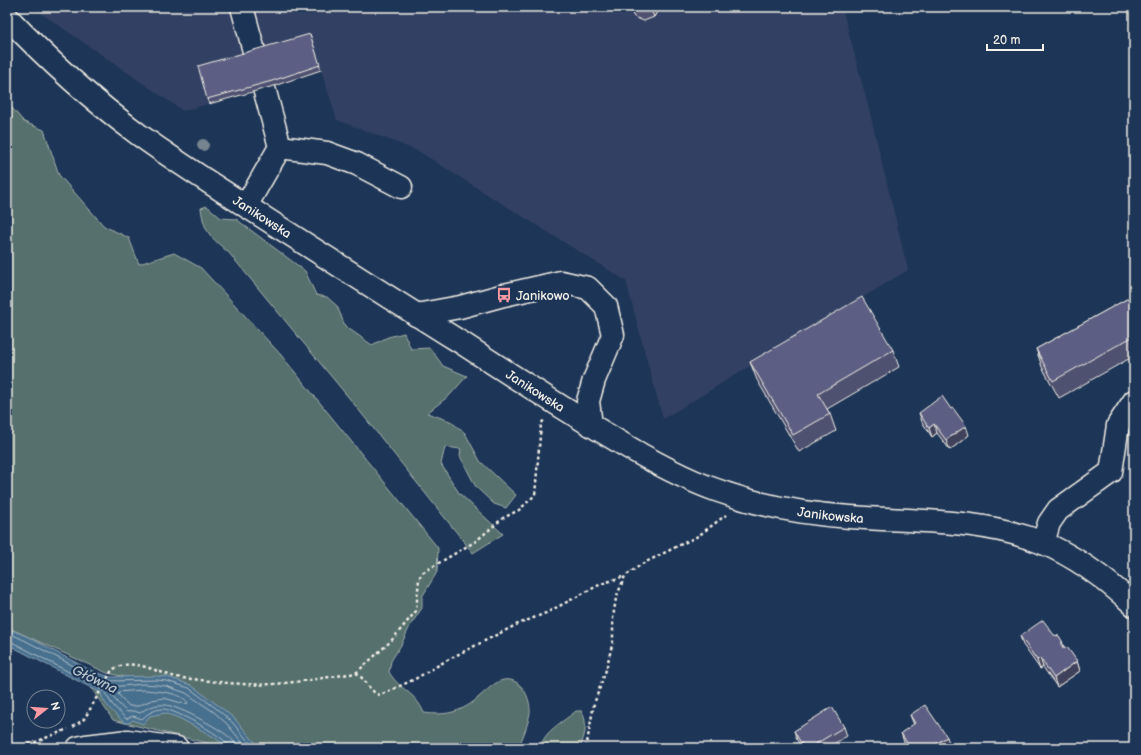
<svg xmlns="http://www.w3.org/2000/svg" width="1141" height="755" viewBox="0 0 1141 755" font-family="'Balsamiq Sans',sans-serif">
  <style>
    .built { fill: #304164 }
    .green { fill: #546f6d; stroke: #a4b0aa }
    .water { fill: #476f8f; stroke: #8ca3b3 }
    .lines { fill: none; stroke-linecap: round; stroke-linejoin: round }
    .shore { stroke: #afbdc4; stroke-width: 1 }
    .minor-casing { stroke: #f4f1e8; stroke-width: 25 }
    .path { stroke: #f4f1e8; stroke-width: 2.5; stroke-dasharray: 3 3; stroke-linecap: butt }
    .minor { stroke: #1d3557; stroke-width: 22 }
    .tree { fill: #74848f }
    .wall { fill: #4f5171; stroke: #f4f1e8 }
    .shaded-wall { fill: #40425c; stroke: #f4f1e8 }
    .building { fill: #5c5e83; stroke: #f4f1e8 }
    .labels { text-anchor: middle; stroke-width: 4; stroke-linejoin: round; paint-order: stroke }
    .street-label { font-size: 13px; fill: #f4f1e8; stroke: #1d3557 }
    .poi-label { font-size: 13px; fill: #f4f1e8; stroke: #1d3557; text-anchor: start }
    .water-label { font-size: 14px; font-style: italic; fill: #b7c4c9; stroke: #1d3557 }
  </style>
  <rect width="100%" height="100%" fill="#1d3557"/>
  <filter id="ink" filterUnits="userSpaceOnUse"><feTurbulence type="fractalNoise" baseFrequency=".025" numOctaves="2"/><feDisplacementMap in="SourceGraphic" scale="8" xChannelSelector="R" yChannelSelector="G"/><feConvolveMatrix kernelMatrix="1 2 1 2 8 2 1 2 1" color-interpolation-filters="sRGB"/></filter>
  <g filter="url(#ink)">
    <path class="built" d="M 32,7 L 842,7 L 870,113 L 908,270 L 663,419 L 643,346 L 626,281 L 418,151 L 337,120 L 321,70 L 274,86 L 183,111 Z"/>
    <path class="green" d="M 7,102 L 24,122 L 44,130 L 59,175 L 104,226 L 129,238 L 139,264 L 174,253 L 201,268 L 281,355 L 438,548 L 437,572 L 422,597 L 422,608 L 410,626 L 401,645 L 391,661 L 389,672 C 399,690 415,691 424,713 C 447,716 463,712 480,696 C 486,691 493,684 500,681 C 519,674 531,696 530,713 C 528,725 523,737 518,748 L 221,748 L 219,746 L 113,720 L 91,688 L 131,678 L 107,673 L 7,627 Z
      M 207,206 L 221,218 L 236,219 L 305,271 L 316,295 L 327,297 L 337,306 L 345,326 L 372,345 L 388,337 L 404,333 L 411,349 L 430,348 L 443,366 L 467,376 L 450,395 L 427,413 L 450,421 L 465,433 L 480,461 L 516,495 L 506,508 L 494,504 L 476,487 L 460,456 L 461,449 L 445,447 L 441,464 L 459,493 L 503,534 L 473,553 L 354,404 L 229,253 C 211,237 204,233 201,208 Z
      M 576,711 L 582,711 C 588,724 585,735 580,748 L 540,748 C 544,731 563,722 576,711 Z"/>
    <path class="water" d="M 7,628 L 28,637 L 90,670 L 110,677 L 158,676 L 168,677 L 191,685 L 219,706 L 234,718 L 260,748 L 228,748 L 214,737 L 179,718 L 165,713 L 150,716 L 143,724 L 133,720 L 129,723 L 125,723 C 117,716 102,704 101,693 L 7,644 Z"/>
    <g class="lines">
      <path class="shore" d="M 7,632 L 26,641 L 89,674 L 109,681 L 157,680 L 167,681 L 189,688 L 217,709 L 231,721 L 254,748
        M 7,641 L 10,641 L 103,690 L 112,704 L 126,719 L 133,716 L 142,719 C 148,713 155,709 164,709 C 175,710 229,738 230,748
        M 144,690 C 155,691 182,692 188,703 L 185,704 L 164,698 L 152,700 L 138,706 L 129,706 L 118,694 L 120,692 Z
        M 236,748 C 235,745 236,744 234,742 C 228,732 178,706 166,705 C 157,704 147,707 140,713 L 134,711 L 127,712 C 119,705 111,697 109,687 L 144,684 L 157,685 L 166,686 L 186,693 L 214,712 L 227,724 L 247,748"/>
      <g class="minor-casing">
        <g id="minor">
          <path d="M 242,7 L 280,147 L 246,206"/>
          <path id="s1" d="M 7,17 C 48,60 91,99 138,134 C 182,166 229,195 274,224 C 337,264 399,304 462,343 C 511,375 560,407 611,437 C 644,457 679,477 716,490 C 757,505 806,514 850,517 C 915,522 981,518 1043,543 C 1077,557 1107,580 1134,605"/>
          <path d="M 280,147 L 327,153 L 357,164 L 401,187"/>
          <path d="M 416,315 L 460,307 L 504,295 L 561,282 L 588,288 L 606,306 L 613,335 L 594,380 L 588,401 L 591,425"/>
          <path d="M 1043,543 L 1049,523 L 1058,510 L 1111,472 L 1118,425 L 1134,401"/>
          <path d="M 78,748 L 86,746 L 128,741 L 177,748"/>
        </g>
      </g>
      <path class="path" d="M 356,673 L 391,641 L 416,611 L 419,579 L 422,573 L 476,541 L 503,518 L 519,510 L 535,495 L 541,424 L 544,420
        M 73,727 L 84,719 L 89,711 L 112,670 C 134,655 159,675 182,678 C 212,681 243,686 274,684 C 301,682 329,677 356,673 C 365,678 370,693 380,695 L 415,679 L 449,659 L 516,625 L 546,613 L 601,584 L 625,576
        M 11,748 L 33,743 L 68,729
        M 586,748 L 594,704 L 606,670 L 613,641 L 613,618 L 616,598 L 625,576 L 642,564 L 698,536 L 726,515"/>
      <use href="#minor" class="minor"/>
    </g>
    <circle class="tree" cx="203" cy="145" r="6"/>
    <path class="wall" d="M 628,7 L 659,7 L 659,8 L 654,17 L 644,21 L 634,17 Z
      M 310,34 L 321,70 L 274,86 L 209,104 L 207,99 Z
      M 1134,295 L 1134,356 L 1059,398 L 1042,367 L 1036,349 Z
      M 893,350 L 899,367 L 827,409 L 830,414 L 836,431 L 799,452 L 757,380 L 750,362 Z
      M 919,413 L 969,435 L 950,450 L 937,433 L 932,437 L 922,422 Z
      M 1054,635 L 1077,661 L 1080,671 L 1057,687 L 1043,667 L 1040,669 L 1023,645 L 1020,636 Z
      M 910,715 L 950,746 L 947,748 L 908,748 L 904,742 L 901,733 L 914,725 Z
      M 844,727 L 847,736 L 827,748 L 802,748 L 797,740 L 794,731 Z"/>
    <path class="shaded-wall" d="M 650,7 L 659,7 L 659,8 L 654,17 Z
      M 934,424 L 937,433 L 932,437 L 929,428 Z
      M 966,426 L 969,435 L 950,450 L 946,440 Z
      M 1062,641 L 1065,650 L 1065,655 L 1062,646 Z
      M 1040,658 L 1043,667 L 1040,669 L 1037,660 Z
      M 1077,661 L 1080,671 L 1057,687 L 1054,678 Z
      M 947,737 L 950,746 L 947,748 L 939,748 L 937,743 Z"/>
    <path class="building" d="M 310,34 L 320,65 L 272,81 L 207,99 L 198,66 Z
      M 1134,295 L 1134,336 L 1053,381 L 1036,349 Z
      M 862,297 L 893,350 L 818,394 L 830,414 L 793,435 L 750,362 Z
      M 942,396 L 951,409 L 953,408 L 966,426 L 946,440 L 934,424 L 929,428 L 919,413 Z
      M 1043,620 L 1054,635 L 1059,636 L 1062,641 L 1062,646 L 1064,649 L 1067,647 L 1077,661 L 1054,678 L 1040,658 L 1037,660 L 1020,636 Z
      M 925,705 L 947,737 L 937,743 L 940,748 L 910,748 L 901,733 L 915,723 L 910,715 Z
      M 832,707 L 844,727 L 809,748 L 804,748 L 794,731 Z"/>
  </g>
  <defs>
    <g id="bus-bare" transform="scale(1.2)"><path d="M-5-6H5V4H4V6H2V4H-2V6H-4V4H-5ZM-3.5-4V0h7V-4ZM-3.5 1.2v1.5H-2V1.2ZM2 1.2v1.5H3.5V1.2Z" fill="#ff9aa2" stroke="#1d3557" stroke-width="2.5" paint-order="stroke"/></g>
  </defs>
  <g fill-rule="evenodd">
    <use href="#bus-bare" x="504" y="295"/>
  </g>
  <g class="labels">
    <g class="street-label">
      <text dy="5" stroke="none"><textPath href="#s1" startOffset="325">Janikowska</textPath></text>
      <text dy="5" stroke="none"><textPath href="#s1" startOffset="649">Janikowska</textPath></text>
      <text dy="5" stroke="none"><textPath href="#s1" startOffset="973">Janikowska</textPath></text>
    </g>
    <g class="poi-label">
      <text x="516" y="300">Janikowo</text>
    </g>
    <g class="water-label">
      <text transform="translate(95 679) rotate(25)" y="5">Główna</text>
    </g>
  </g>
  <rect width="1141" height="755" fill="none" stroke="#1d3557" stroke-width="24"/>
  <rect x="12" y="12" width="1117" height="731" fill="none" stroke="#f4f1e8" stroke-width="1.5" filter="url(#ink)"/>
  <g transform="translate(46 709) rotate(73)"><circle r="19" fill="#1d3557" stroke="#738091"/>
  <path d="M0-3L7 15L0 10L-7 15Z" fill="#ff9aa2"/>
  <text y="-6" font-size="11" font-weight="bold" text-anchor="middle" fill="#f4f1e8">N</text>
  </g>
  <path d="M987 44v6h56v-6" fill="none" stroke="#f4f1e8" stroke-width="2"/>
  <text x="993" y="44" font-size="12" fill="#f4f1e8" stroke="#1d3557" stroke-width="3" paint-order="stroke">20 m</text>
</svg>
